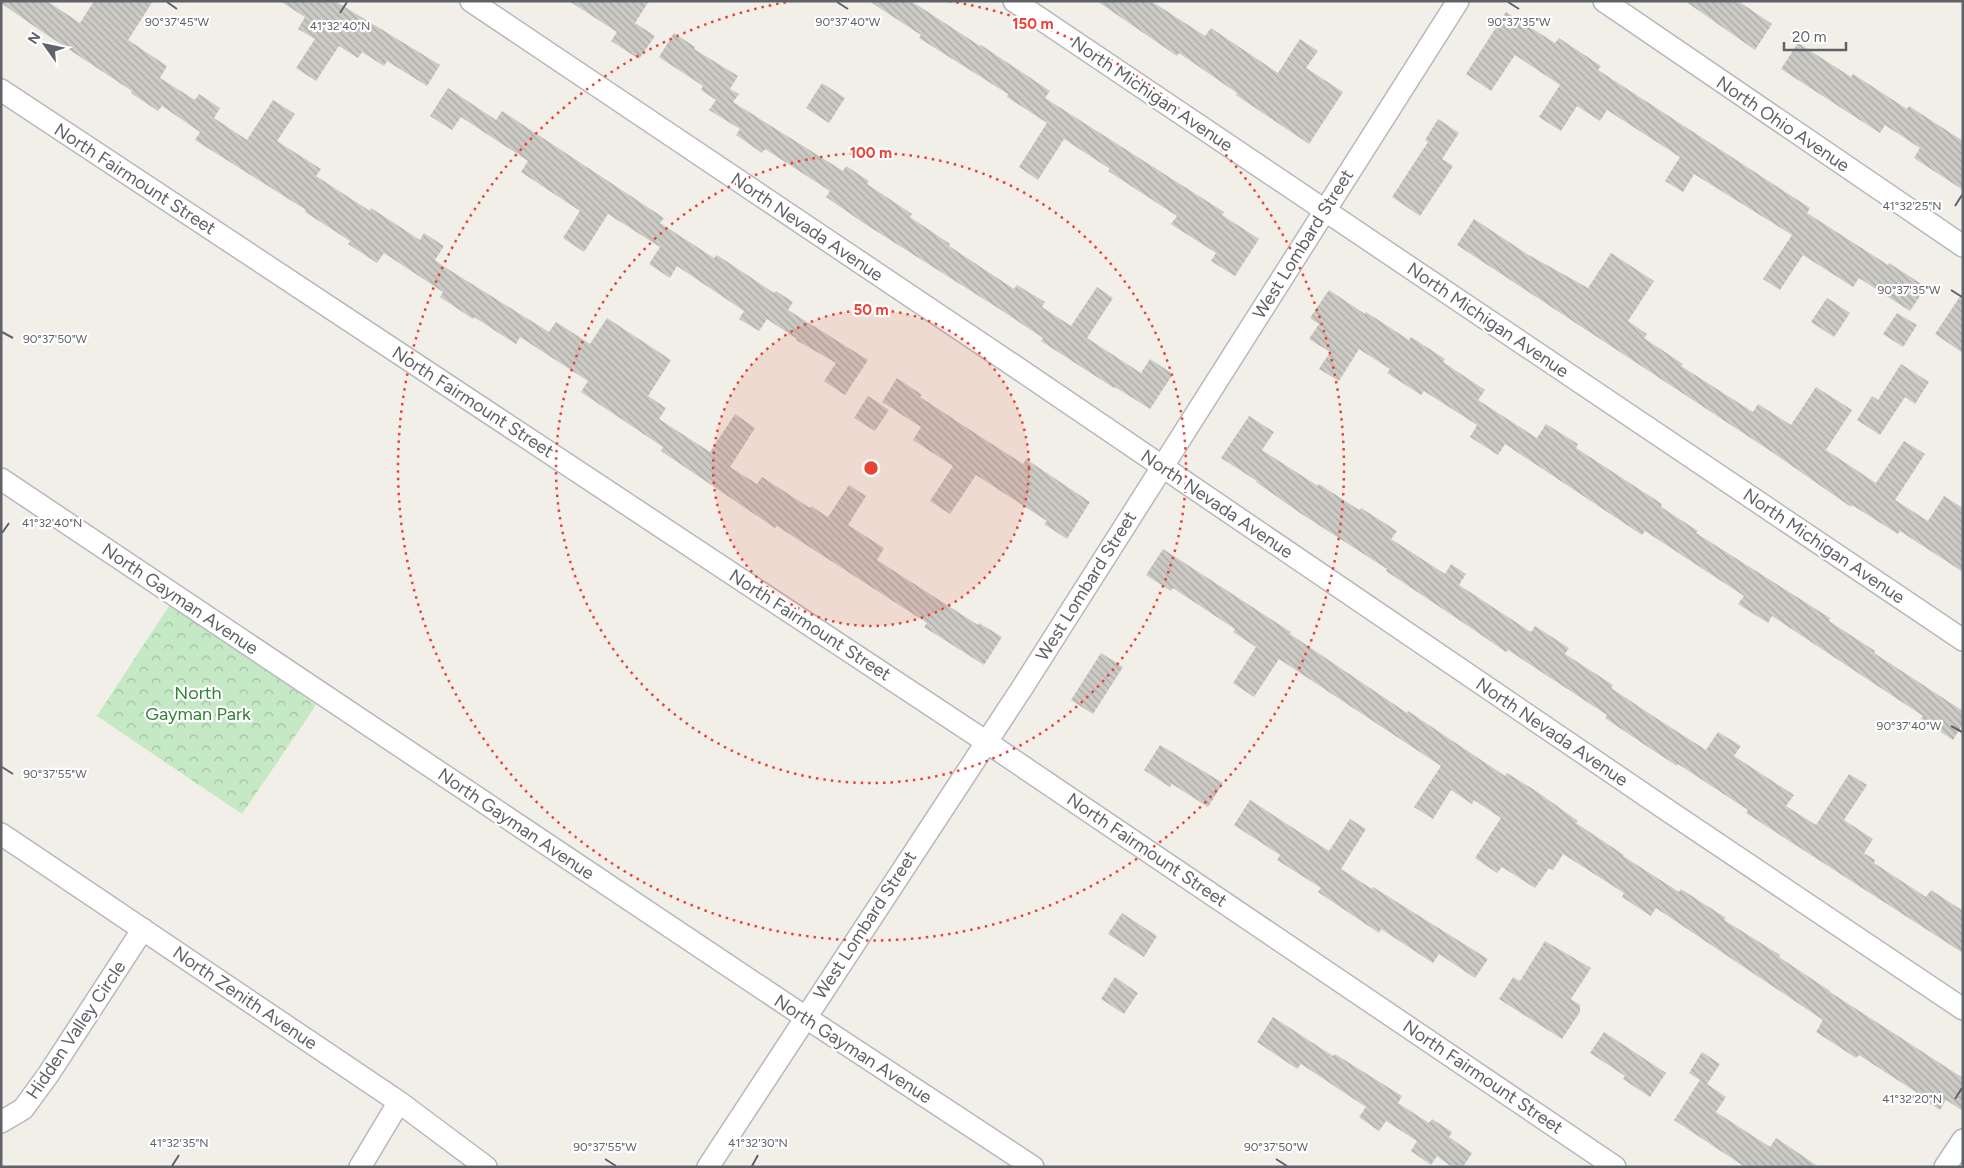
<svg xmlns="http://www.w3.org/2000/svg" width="1964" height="1168" viewBox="0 0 1964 1168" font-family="Figtree,sans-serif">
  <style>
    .park { fill: url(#park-crowns) }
    .building { fill: url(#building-back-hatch) }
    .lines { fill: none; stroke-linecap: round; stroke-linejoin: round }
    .minor-casing { stroke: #b5b8bc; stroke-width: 24 }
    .minor { stroke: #fff; stroke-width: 21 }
    .ticks { fill: none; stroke: #5f6368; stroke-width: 2 }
    .ring { fill: none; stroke: #ea4335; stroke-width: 2.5; stroke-dasharray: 2.5 5 }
    .labels { text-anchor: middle; stroke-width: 4.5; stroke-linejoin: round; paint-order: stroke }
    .street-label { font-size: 18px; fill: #5f6368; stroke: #fff }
    .park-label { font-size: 18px; fill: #348238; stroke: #fff }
    .ticks-label { font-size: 12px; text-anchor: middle; fill: #5f6368; stroke: #fff; stroke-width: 4.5; stroke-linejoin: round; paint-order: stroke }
    .centre { fill: #ea4335; stroke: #fff; stroke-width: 2.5 }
    .ring-label { font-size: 15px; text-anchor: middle; font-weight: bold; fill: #ea4335; stroke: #fff; stroke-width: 4.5; stroke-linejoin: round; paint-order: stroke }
  </style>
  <defs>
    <pattern id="park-crowns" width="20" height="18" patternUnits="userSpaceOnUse" patternTransform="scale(1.25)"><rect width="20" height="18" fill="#c5e8c5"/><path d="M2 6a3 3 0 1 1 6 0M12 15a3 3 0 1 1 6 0" fill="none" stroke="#a3c0a4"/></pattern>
    <pattern id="building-back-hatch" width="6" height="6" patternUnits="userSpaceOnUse" patternTransform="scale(1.25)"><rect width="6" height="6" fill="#cccac5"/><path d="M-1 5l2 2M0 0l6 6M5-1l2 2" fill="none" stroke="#a9a8a4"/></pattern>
  </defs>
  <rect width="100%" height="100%" fill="#f1efe8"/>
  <path class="park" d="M 171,603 L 316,705 L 242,814 L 97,716 Z"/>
  <path class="building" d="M 1,1 L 47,1 L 80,23 L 94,1 L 153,1 L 128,40 L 167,66 L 160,78 L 195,100 L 199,94 L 220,108 L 214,118 L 247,140 L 273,100 L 295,114 L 277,141 L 321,169 L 316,176 L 370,211 L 371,208 L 420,240 L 424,233 L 444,246 L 435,260 L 443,266 L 549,332 L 556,322 L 590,344 L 607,318 L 671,360 L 648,396 L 666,408 L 659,419 L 710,452 L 735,414 L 755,428 L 730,467 L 757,484 L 762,477 L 810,508 L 811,506 L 828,517 L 849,485 L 866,496 L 848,525 L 884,548 L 877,560 L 978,625 L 979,623 L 1002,637 L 984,665 L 924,627 L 927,623 L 777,526 L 775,528 L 661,451 L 663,447 L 581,392 L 588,381 L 520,337 L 516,344 L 474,317 L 473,319 L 440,297 L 443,292 L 384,253 L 377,263 L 348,244 L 350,241 L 305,212 L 306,210 L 195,140 L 200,132 L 162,106 L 158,111 L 131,93 L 132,91 L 44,33 L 1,3 Z
    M 280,1 L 335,1 L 440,65 L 427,86 L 387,61 L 384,66 L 362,52 L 358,58 L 339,46 L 316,81 L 296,68 L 315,39 L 298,29 L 305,17 Z
    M 569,1 L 649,1 L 635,23 L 655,36 L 639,59 L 611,41 L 617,32 Z
    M 869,1 L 911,1 L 980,46 L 981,45 L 1050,91 L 1045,98 L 1224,212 L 1222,215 L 1259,239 L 1235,276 L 1211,261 L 1216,253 L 1171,224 L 1177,216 L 1108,171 L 1110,169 L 1064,139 L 1038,180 L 1019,167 L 1047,123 L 1007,97 L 1008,94 L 919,38 L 921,35 Z
    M 1097,1 L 1151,1 L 1205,36 L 1211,28 L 1278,73 L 1300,39 L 1318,51 L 1306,68 L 1343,92 L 1309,144 L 1236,95 L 1237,93 L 1179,53 L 1177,56 Z
    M 1685,1 L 1738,1 L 1772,24 L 1755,50 Z
    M 1506,12 L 1555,43 L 1559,38 L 1601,66 L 1598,70 L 1810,208 L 1807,213 L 1888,265 L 1889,263 L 1926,287 L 1910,311 L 1859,278 L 1853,287 L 1803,255 L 1780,290 L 1763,279 L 1792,235 L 1694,174 L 1683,192 L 1665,181 L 1680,157 L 1607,110 L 1600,121 L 1577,106 L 1561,131 L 1539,117 L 1560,85 L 1515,55 L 1491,91 L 1466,74 Z
    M 674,33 L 695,47 L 694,49 L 738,76 L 730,89 L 739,94 L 733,102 L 843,171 L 846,166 L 869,181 L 867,184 L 912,214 L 910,217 L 950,244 L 949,246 L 1014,289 L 1017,285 L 1045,302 L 1042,307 L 1071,326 L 1097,287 L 1113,298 L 1087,338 L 1141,373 L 1150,359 L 1173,374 L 1150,409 L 1115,387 L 1114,388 L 1041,341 L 1043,338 L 1001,310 L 865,224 L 826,197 L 830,191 L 765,149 L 762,153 L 736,135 L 740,129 L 709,110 L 716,100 L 701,90 L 703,86 L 659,57 Z
    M 1798,43 L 1851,77 L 1853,74 L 1907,109 L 1909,106 L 1963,141 L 1963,190 L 1914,158 L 1920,148 L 1885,125 L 1880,133 L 1781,69 Z
    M 822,83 L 845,98 L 829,123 L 806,108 Z
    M 448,88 L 496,120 L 502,111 L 664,218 L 660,223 L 714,258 L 717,255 L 774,293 L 776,291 L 793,302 L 788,310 L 868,360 L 845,395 L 824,381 L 836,363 L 796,340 L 797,339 L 767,319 L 759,331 L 739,319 L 744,311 L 677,266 L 670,278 L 649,264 L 660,247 L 608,214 L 584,252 L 563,238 L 580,211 L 521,172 L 528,161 L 461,117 L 452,130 L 430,116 Z
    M 1438,119 L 1459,133 L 1442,159 L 1453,166 L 1420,216 L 1392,197 L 1428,142 L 1425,140 Z
    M 1474,219 L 1527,254 L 1588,288 L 1611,253 L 1654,281 L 1628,321 L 1647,334 L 1644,338 L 1683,364 L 1681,366 L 1753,412 L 1758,404 L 1791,425 L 1816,387 L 1852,410 L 1826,450 L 1876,483 L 1904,441 L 1925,454 L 1895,500 L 1928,521 L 1944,496 L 1963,508 L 1963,572 L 1900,531 L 1898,534 L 1852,505 L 1851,507 L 1772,452 L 1457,245 Z
    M 1329,290 L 1365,314 L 1366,312 L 1409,340 L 1411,337 L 1445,359 L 1443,362 L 1485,390 L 1478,400 L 1537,438 L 1546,424 L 1578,444 L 1576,448 L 1662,504 L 1661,507 L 1698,531 L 1696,533 L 1830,618 L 1829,621 L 1875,651 L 1874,653 L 1963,711 L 1963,724 L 1953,740 L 1921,719 L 1923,716 L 1772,616 L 1768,623 L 1738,604 L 1744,596 L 1645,531 L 1642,535 L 1505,444 L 1498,455 L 1470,437 L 1477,425 L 1424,391 L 1421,395 L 1387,373 L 1390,369 L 1359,349 L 1339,381 L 1319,369 L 1330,352 L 1309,339 L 1319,324 L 1310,318 Z
    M 1963,292 L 1963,353 L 1935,334 Z
    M 1827,298 L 1850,313 L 1834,337 L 1811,322 Z
    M 1897,313 L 1917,325 L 1903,347 L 1883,334 Z
    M 1901,364 L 1929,382 L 1915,404 L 1905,397 L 1880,435 L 1857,420 L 1872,396 L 1878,400 Z
    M 897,378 L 922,395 L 920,397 L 981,437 L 1023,464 L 1026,459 L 1090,502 L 1067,539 L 1044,524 L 1047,521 L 976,475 L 950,514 L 930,501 L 953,466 L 913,440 L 921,427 L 882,402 Z
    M 868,396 L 889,410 L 875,431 L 854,418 Z
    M 1249,416 L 1274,432 L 1262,450 L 1318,486 L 1319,484 L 1359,510 L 1361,508 L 1397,531 L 1391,539 L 1445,574 L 1451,564 L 1466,574 L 1459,585 L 1531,632 L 1535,626 L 1569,648 L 1565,654 L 1613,685 L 1611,688 L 1653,716 L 1706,750 L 1718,732 L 1741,746 L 1734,756 L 1794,795 L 1786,806 L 1816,825 L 1849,774 L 1867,785 L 1844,820 L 1873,839 L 1864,853 L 1875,860 L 1874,863 L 1926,897 L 1931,890 L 1963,911 L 1963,953 L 1746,813 L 1748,810 L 1678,764 L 1677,766 L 1648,747 L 1605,718 L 1607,715 L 1508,650 L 1506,652 L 1474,630 L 1386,571 L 1387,569 L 1300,513 L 1256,482 L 1257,481 L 1221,458 Z
    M 1163,549 L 1291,632 L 1290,634 L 1407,713 L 1408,711 L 1505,776 L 1507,773 L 1536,791 L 1578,821 L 1576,823 L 1624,855 L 1623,856 L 1679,892 L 1681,889 L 1726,918 L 1724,920 L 1780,955 L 1779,957 L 1830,991 L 1830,992 L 1963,1078 L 1963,1111 L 1946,1100 L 1940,1110 L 1918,1096 L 1919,1094 L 1859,1055 L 1856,1058 L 1816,1032 L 1823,1020 L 1656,908 L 1651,916 L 1622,897 L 1624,893 L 1563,854 L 1553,870 L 1549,868 L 1535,888 L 1502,867 L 1497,873 L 1475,858 L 1501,818 L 1474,800 L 1472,804 L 1451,790 L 1433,819 L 1414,807 L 1441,766 L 1279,659 L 1254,697 L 1233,683 L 1256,647 L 1233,632 L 1235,629 L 1173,588 L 1171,591 L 1146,575 Z
    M 1101,653 L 1123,667 L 1093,714 L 1071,700 Z
    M 1160,745 L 1223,783 L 1208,807 L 1172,784 L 1170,787 L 1144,770 Z
    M 1250,800 L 1329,851 L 1350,819 L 1366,829 L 1341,869 L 1372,889 L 1373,887 L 1488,959 L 1475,978 L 1439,954 L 1433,963 L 1381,929 L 1379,933 L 1318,892 L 1321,888 L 1277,860 L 1280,855 L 1234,825 Z
    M 1122,913 L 1157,936 L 1144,957 L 1108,934 Z
    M 1545,941 L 1591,968 L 1571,999 L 1580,1005 L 1580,1012 L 1562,1039 L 1499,999 L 1513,977 L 1520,981 Z
    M 1115,977 L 1138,993 L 1124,1014 L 1101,999 Z
    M 1273,1017 L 1333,1056 L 1335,1054 L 1402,1096 L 1398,1103 L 1429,1123 L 1432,1119 L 1452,1132 L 1449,1137 L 1472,1153 L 1463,1167 L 1452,1167 L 1437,1156 L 1431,1165 L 1411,1151 L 1417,1141 L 1386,1121 L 1379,1131 L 1359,1117 L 1366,1107 L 1301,1064 L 1297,1069 L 1257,1042 Z
    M 1604,1032 L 1666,1073 L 1650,1097 L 1623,1079 L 1625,1076 L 1590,1053 Z
    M 1702,1052 L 1720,1064 L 1707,1084 L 1726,1097 L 1716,1112 L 1770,1147 L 1776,1138 L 1819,1167 L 1745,1167 L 1674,1120 L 1700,1080 L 1689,1073 Z"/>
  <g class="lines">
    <g class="minor-casing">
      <path id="minor" d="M 471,1 L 1016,367 L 1667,810 L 1963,1009
        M 1014,1 L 1963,640
        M 1604,1 L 1963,246
        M 1,90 L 985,741 L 1615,1167
        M 1,479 L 805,1017 L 1033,1167
        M 1,834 L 399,1102 L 486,1167
        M 1,1122 L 23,1109 L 48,1075 L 143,929
        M 360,1167 L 399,1102
        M 708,1167 L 1024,685 L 1458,1
        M 1945,1167 L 1963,1140"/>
    </g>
    <use href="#minor" class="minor"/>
  </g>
  <path class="ticks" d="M 167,2 L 177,9M 837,2 L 848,9M 1508,2 L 1519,9M 340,13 L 347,2M 1955,206 L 1962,195M 1951,290 L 1962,297M 2,332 L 13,338M 2,533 L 9,523M 1951,726 L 1962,732M 2,767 L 13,774M 1955,1099 L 1962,1088M 605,1159 L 616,1166M 1276,1159 L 1287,1166M 172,1166 L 179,1155M 752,1166 L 758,1155"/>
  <circle cx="871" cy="468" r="158" fill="#ea4335" fill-opacity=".12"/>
  <g class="ring">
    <circle cx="871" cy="468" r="158"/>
    <circle cx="871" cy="468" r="315"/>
    <path d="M949 1A473 473 0 1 1 793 1"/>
  </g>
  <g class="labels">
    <g class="street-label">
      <text transform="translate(1152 94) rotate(34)" y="6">North Michigan Avenue</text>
      <text transform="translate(1783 124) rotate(34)" y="6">North Ohio Avenue</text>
      <text transform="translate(135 179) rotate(33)" y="6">North Fairmount Street</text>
      <text transform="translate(807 227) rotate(34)" y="6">North Nevada Avenue</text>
      <text transform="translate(1303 244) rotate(-58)" y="6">West Lombard Street</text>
      <text transform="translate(1488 320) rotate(34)" y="6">North Michigan Avenue</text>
      <text transform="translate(473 402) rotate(33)" y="6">North Fairmount Street</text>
      <text transform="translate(1217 504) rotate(34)" y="6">North Nevada Avenue</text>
      <text transform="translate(1824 546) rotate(34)" y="6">North Michigan Avenue</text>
      <text transform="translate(1086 586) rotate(-58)" y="6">West Lombard Street</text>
      <text transform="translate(180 599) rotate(34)" y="6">North Gayman Avenue</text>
      <text transform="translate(810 625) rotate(33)" y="6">North Fairmount Street</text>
      <text transform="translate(1552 732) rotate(34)" y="6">North Nevada Avenue</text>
      <text transform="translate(516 824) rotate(34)" y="6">North Gayman Avenue</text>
      <text transform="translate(1147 850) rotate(34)" y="6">North Fairmount Street</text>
      <text transform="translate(865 925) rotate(-57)" y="6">West Lombard Street</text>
      <text transform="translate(245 998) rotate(34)" y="6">North Zenith Avenue</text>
      <text transform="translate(76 1030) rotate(-56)" y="6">Hidden Valley Circle</text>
      <text transform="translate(853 1049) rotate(33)" y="6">North Gayman Avenue</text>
      <text transform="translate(1483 1077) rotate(34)" y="6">North Fairmount Street</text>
    </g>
    <g class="park-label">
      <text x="198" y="699">North<tspan x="198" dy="21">Gayman Park</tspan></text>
    </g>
  </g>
  <g class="ticks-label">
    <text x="177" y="26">90°37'45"W</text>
    <text x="848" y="26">90°37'40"W</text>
    <text x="1519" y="26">90°37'35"W</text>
    <text x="340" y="30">41°32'40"N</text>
    <text x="1912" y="210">41°32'25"N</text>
    <text x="1909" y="294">90°37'35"W</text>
    <text x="55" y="343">90°37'50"W</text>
    <text x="52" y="527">41°32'40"N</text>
    <text x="1909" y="730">90°37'40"W</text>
    <text x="55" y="778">90°37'55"W</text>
    <text x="1912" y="1103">41°32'20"N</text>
    <text x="179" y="1147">41°32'35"N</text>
    <text x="758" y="1147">41°32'30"N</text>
    <text x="605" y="1151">90°37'55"W</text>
    <text x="1276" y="1151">90°37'50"W</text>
  </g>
  <circle cx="871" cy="468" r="8" class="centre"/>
  <g class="ring-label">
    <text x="1033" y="29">150 m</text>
    <text x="871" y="158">100 m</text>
    <text x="871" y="315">50 m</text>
  </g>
  <rect width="1964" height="1168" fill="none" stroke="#5f6368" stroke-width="5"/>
  <g transform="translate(45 45) rotate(303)" stroke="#ffffff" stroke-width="4" paint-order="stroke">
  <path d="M0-4L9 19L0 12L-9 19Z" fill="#5f6368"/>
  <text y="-8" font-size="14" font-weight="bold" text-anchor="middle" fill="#5f6368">N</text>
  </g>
  <path d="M1784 42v8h62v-8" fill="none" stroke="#5f6368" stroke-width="2.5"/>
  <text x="1792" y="42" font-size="15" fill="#5f6368" stroke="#ffffff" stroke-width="4" paint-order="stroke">20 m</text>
</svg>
